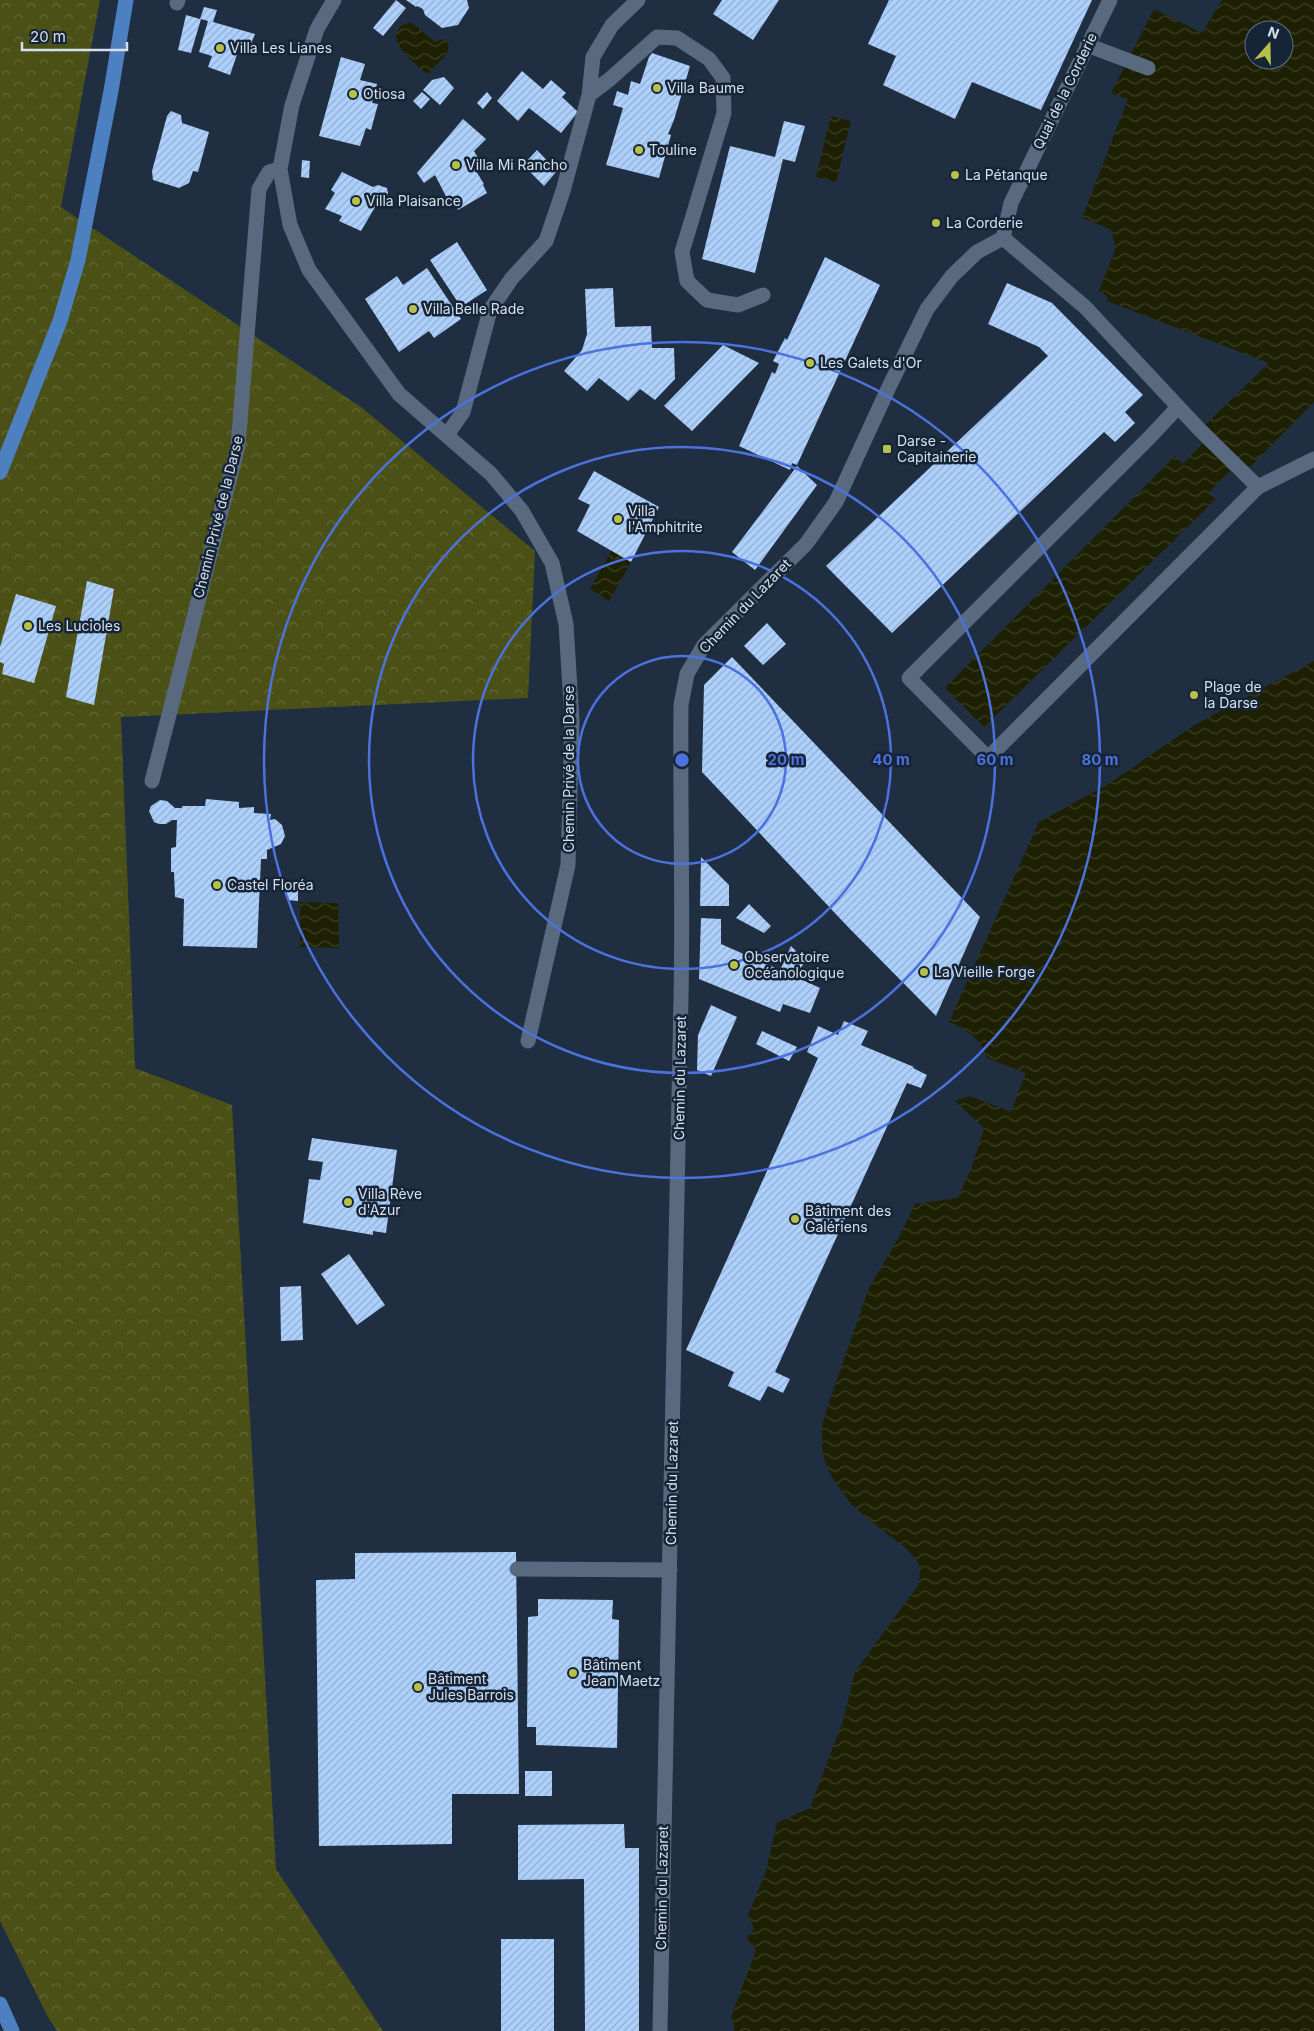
<svg xmlns="http://www.w3.org/2000/svg" width="1314" height="2031" viewBox="0 0 1314 2031" font-family="Inter,sans-serif">
  <style>
    .forest { fill: url(#forest-crowns) }
    .water { fill: url(#water-waves); fill-rule: evenodd }
    .building { fill: url(#building-hatch) }
    .lines { fill: none; stroke-linecap: round; stroke-linejoin: round }
    .minor { stroke: #596a80; stroke-width: 15 }
    .major { stroke: #4c80c0; stroke-width: 15 }
    .ring { fill: none; stroke: #4b72dd; stroke-width: 2.5 }
    .poi-dot { fill: #b6c149; stroke: #152437; stroke-width: 2 }
    .labels { text-anchor: middle; stroke-width: 5; stroke-linejoin: round; paint-order: stroke }
    .poi-label { font-size: 14px; fill: #d6e0ed; stroke: #152437; text-anchor: start }
    .street-label { font-size: 14px; fill: #d6e0ed; stroke: #152437 }
    .centre { fill: #4b72dd; stroke: #152437; stroke-width: 2.5 }
    .ring-label { font-size: 15px; text-anchor: middle; font-weight: bold; fill: #4b72dd; stroke: #152437; stroke-width: 5; stroke-linejoin: round; paint-order: stroke }
  </style>
  <defs>
    <pattern id="forest-crowns" width="20" height="18" patternUnits="userSpaceOnUse" patternTransform="scale(1.25)"><rect width="20" height="18" fill="#4b5016"/><path d="M2 6a3 3 0 1 1 6 0M12 15a3 3 0 1 1 6 0" fill="none" stroke="#646938"/></pattern>
    <pattern id="water-waves" width="16" height="10" patternUnits="userSpaceOnUse" patternTransform="scale(1.25)"><rect width="16" height="10" fill="#1d2002"/><path d="M0 5q4-4 8 0t8 0" fill="none" stroke="#3d4027"/></pattern>
    <pattern id="building-hatch" width="6" height="6" patternUnits="userSpaceOnUse" patternTransform="scale(1.25)"><rect width="6" height="6" fill="#add0fc"/><path d="M-1 1l2-2M0 6l6-6M5 7l2-2" fill="none" stroke="#92adcf"/></pattern>
  </defs>
  <rect width="100%" height="100%" fill="#1f2e41"/>
  <path class="forest" d="M 0,0 L 100,0 L 61,207 L 361,407 L 535,551 L 528,698 L 121,717 L 135,1068 L 232,1105 L 276,1869 L 383,2031 L 57,2031 L 48,2017 L 0,1921 Z"/>
  <path class="water" d="M 1222,0 L 1314,0 L 1314,402 L 1238,479 L 1230,471 L 1209,492 L 1216,499 L 984,727 L 945,688 L 1175,456 L 1183,464 L 1203,443 L 1195,435 L 1269,363 L 1107,301 L 1107,296 L 1099,291 L 1116,247 L 1110,229 L 1082,218 L 1128,99 L 1111,93 L 1154,9 L 1202,33 ZM 1254,30 L 1284,30 L 1284,60 L 1254,60 Z
    M 412,23 L 435,42 L 442,39 L 449,43 L 447,54 L 427,74 C 418,65 389,45 398,30 C 402,24 406,23 412,23 Z
    M 831,116 L 851,121 L 836,182 L 816,177 Z
    M 612,550 L 631,562 L 609,601 L 590,589 Z
    M 1314,661 L 1314,2031 L 734,2031 L 734,2023 L 731,2017 L 756,1950 L 747,1938 L 754,1929 L 748,1915 L 766,1871 L 777,1823 L 810,1808 L 843,1721 L 855,1672 L 919,1584 L 920,1567 L 918,1562 L 906,1548 L 868,1519 L 851,1504 L 833,1479 L 825,1462 L 822,1447 L 822,1426 L 827,1408 L 869,1288 L 899,1237 L 915,1204 L 958,1198 L 971,1169 L 984,1128 L 955,1101 L 970,1096 L 1011,1112 L 1026,1073 L 987,1058 C 982,1039 966,1029 949,1022 L 1039,822 L 1107,785 L 1193,726 Z
    M 300,902 L 338,903 L 339,948 L 300,947 Z"/>
  <path class="building" d="M 396,0 L 406,8 L 383,36 L 373,28 Z
    M 406,0 L 467,0 L 469,8 L 458,25 L 442,28 L 425,15 L 423,9 L 417,6 L 416,7 Z
    M 722,0 L 779,0 L 753,40 L 713,14 Z
    M 889,0 L 1092,0 L 1041,110 L 972,82 L 955,119 L 883,85 L 896,56 L 868,44 Z
    M 204,7 L 217,10 L 213,22 L 255,34 L 249,49 L 240,46 L 230,75 L 208,67 L 212,56 L 199,52 L 208,21 L 201,19 L 191,53 L 178,50 L 186,15 L 200,19 Z
    M 652,53 L 690,66 L 674,120 L 668,134 L 671,135 L 659,178 L 606,165 L 623,108 L 613,105 L 617,91 L 628,95 L 631,81 L 640,84 L 649,57 Z
    M 341,57 L 365,64 L 360,80 L 377,84 L 372,103 L 378,104 L 371,130 L 366,128 L 360,146 L 319,136 Z
    M 522,71 L 543,89 L 551,80 L 566,93 L 562,97 L 578,112 L 561,133 L 529,108 L 518,121 L 497,101 Z
    M 444,77 L 454,88 L 440,105 L 423,90 L 432,80 Z
    M 422,92 L 430,99 L 421,109 L 413,101 Z
    M 487,92 L 492,98 L 483,109 L 477,103 Z
    M 171,111 L 181,115 L 182,123 L 209,132 L 198,172 L 193,171 L 189,183 L 179,188 L 153,180 L 152,171 L 167,116 Z
    M 463,119 L 486,139 L 474,151 L 479,160 L 473,166 L 484,184 L 483,185 L 487,193 L 458,210 L 455,203 L 450,204 L 435,175 L 424,183 L 417,173 Z
    M 784,121 L 805,126 L 795,162 L 783,159 L 755,273 L 702,259 L 730,146 L 775,157 Z
    M 537,150 L 557,171 L 544,186 L 523,165 Z
    M 302,160 L 310,161 L 309,178 L 301,177 Z
    M 342,172 L 373,187 L 378,185 L 387,188 L 388,193 L 385,200 L 378,202 L 361,231 L 339,221 L 342,216 L 325,209 L 335,193 L 331,190 Z
    M 457,242 L 487,290 L 461,307 L 430,260 Z
    M 825,257 L 880,285 L 797,465 L 792,463 L 790,470 L 739,446 L 772,372 L 775,374 L 779,364 L 773,361 L 785,338 L 787,340 Z
    M 427,268 L 461,319 L 434,338 L 429,331 L 399,352 L 365,299 L 397,276 L 403,285 Z
    M 1007,283 L 1052,303 L 1143,395 L 1125,412 L 1135,423 L 1115,442 L 1104,432 L 892,633 L 826,566 L 1048,356 L 1039,347 L 988,324 Z
    M 613,288 L 615,327 L 651,326 L 652,348 L 674,348 L 675,379 L 655,400 L 640,389 L 628,401 L 599,378 L 587,391 L 564,371 L 582,350 L 587,334 L 585,289 Z
    M 723,345 L 759,363 L 692,431 L 664,406 Z
    M 797,466 L 817,485 L 755,570 L 732,552 Z
    M 594,471 L 659,507 L 631,562 L 577,531 L 590,505 L 578,499 Z
    M 87,581 L 114,589 L 94,705 L 66,697 Z
    M 16,594 L 56,606 L 34,683 L 2,674 L 4,664 L 0,662 L 0,647 Z
    M 767,623 L 786,644 L 763,665 L 744,646 Z
    M 732,657 L 980,917 L 936,1016 L 849,928 L 702,772 L 704,685 Z
    M 206,799 L 239,802 L 239,808 L 254,807 L 254,813 L 271,814 L 270,820 L 275,819 L 282,825 L 285,836 L 281,844 L 267,850 L 267,859 L 261,859 L 257,948 L 183,946 L 184,899 L 175,897 L 174,872 L 171,872 L 171,848 L 176,847 L 177,820 L 172,820 L 166,824 L 159,824 L 154,822 L 149,811 L 151,806 L 160,800 L 167,801 L 175,808 L 182,808 L 182,806 L 205,806 Z
    M 701,857 L 729,885 L 729,906 L 700,906 Z
    M 287,889 L 298,890 L 298,901 L 287,900 Z
    M 749,904 L 771,926 L 764,933 L 736,918 Z
    M 701,918 L 721,919 L 721,944 L 780,970 L 791,946 L 806,961 L 794,976 L 820,988 L 810,1013 L 783,1004 L 780,1012 L 699,979 Z
    M 711,1005 L 737,1017 L 711,1076 L 697,1070 L 698,1035 Z
    M 844,1021 L 868,1031 L 861,1045 L 914,1067 L 913,1068 L 927,1075 L 921,1088 L 907,1083 L 775,1372 L 790,1379 L 783,1393 L 768,1386 L 760,1401 L 728,1386 L 734,1372 L 686,1350 L 818,1058 L 807,1052 L 818,1026 L 838,1035 Z
    M 762,1031 L 797,1047 L 789,1061 L 756,1044 Z
    M 312,1138 L 397,1150 L 386,1233 L 373,1231 L 373,1235 L 303,1223 L 309,1179 L 320,1180 L 323,1162 L 308,1160 Z
    M 349,1254 L 385,1305 L 357,1325 L 321,1274 Z
    M 301,1286 L 303,1340 L 281,1341 L 280,1287 Z
    M 516,1552 L 519,1794 L 452,1794 L 452,1844 L 319,1846 L 316,1580 L 355,1579 L 355,1553 Z
    M 538,1599 L 613,1600 L 612,1619 L 619,1620 L 617,1748 L 536,1745 L 536,1727 L 527,1727 L 528,1617 L 538,1616 Z
    M 525,1771 L 552,1771 L 552,1796 L 525,1796 Z
    M 624,1824 L 625,1848 L 639,1848 L 639,2031 L 585,2031 L 584,1879 L 518,1880 L 518,1825 Z
    M 501,1939 L 554,1939 L 554,2031 L 501,2031 Z"/>
  <g class="lines">
    <path class="minor" d="M 334,0 L 317,29 L 292,105 L 280,169 L 290,225 L 309,270 L 399,394 L 491,474 L 522,511 L 552,563 L 566,624 L 572,721 L 568,865 L 528,1041
      M 177,3 L 178,0
      M 1087,45 L 1148,68
      M 589,95 L 610,79 L 657,37 L 677,38 L 709,59 L 723,78 L 724,113 L 682,252 L 687,281 L 707,300 L 738,305 L 763,295
      M 1003,238 L 1085,307 L 1199,429 L 1258,487
      M 1003,238 L 1011,203 L 1110,0
      M 1178,407 L 1149,438 L 909,678 L 988,758 L 1258,487 L 1314,459
      M 447,435 L 463,412 L 490,310 L 512,278 L 546,241 L 563,191 L 589,95 L 593,57 L 612,25 L 638,0
      M 152,781 L 238,446 L 259,189 L 269,172 L 280,169
      M 517,1569 L 670,1570
      M 660,2031 C 665,1687 677,1343 681,998 C 683,901 680,803 681,705 L 687,674 L 704,645 L 806,544 L 836,502 L 888,389 L 927,309 L 952,276 L 977,252 L 1003,238"/>
    <path class="major" d="M 0,472 L 60,321 L 78,260 L 111,91 L 126,0
      M 0,2004 L 12,2031"/>
  </g>
  <g class="ring">
    <circle cx="682" cy="760" r="104"/>
    <circle cx="682" cy="760" r="209"/>
    <circle cx="682" cy="760" r="313"/>
    <circle cx="682" cy="760" r="418"/>
  </g>
  <g class="poi-dot">
    <circle cx="220" cy="48" r="5"/>
    <circle cx="657" cy="88" r="5"/>
    <circle cx="353" cy="94" r="5"/>
    <circle cx="639" cy="150" r="5"/>
    <circle cx="456" cy="165" r="5"/>
    <circle cx="955" cy="175" r="5"/>
    <circle cx="356" cy="201" r="5"/>
    <circle cx="936" cy="223" r="5"/>
    <circle cx="413" cy="309" r="5"/>
    <circle cx="810" cy="363" r="5"/>
    <rect x="882" y="444" width="10" height="10" rx="2.5"/>
    <circle cx="618" cy="519" r="5"/>
    <circle cx="28" cy="626" r="5"/>
    <circle cx="1194" cy="695" r="5"/>
    <circle cx="217" cy="885" r="5"/>
    <circle cx="734" cy="965" r="5"/>
    <circle cx="924" cy="972" r="5"/>
    <circle cx="348" cy="1202" r="5"/>
    <circle cx="795" cy="1219" r="5"/>
    <circle cx="573" cy="1673" r="5"/>
    <circle cx="418" cy="1687" r="5"/>
  </g>
  <g class="labels">
    <g class="poi-label">
      <text x="230" y="53">Villa Les Lianes</text>
      <text x="667" y="93">Villa Baume</text>
      <text x="363" y="99">Otiosa</text>
      <text x="649" y="155">Touline</text>
      <text x="466" y="170">Villa Mi Rancho</text>
      <text x="965" y="180">La Pétanque</text>
      <text x="366" y="206">Villa Plaisance</text>
      <text x="946" y="228">La Corderie</text>
      <text x="423" y="314">Villa Belle Rade</text>
      <text x="820" y="368">Les Galets d'Or</text>
      <text x="897" y="446">Darse -<tspan x="897" dy="16">Capitainerie</tspan></text>
      <text x="628" y="516">Villa<tspan x="628" dy="16">l'Amphitrite</tspan></text>
      <text x="38" y="631">Les Lucioles</text>
      <text x="1204" y="692">Plage de<tspan x="1204" dy="16">la Darse</tspan></text>
      <text x="227" y="890">Castel Floréa</text>
      <text x="744" y="962">Observatoire<tspan x="744" dy="16">Océanologique</tspan></text>
      <text x="934" y="977">La Vieille Forge</text>
      <text x="358" y="1199">Villa Rève<tspan x="358" dy="16">d'Azur</tspan></text>
      <text x="805" y="1216">Bâtiment des<tspan x="805" dy="16">Galériens</tspan></text>
      <text x="583" y="1670">Bâtiment<tspan x="583" dy="16">Jean Maetz</tspan></text>
      <text x="428" y="1684">Bâtiment<tspan x="428" dy="16">Jules Barrois</tspan></text>
    </g>
    <g class="street-label">
      <text transform="translate(1065 91) rotate(-64)" y="5">Quai de la Corderie</text>
      <text transform="translate(218 517) rotate(-76)" y="5">Chemin Privé de la Darse</text>
      <text transform="translate(745 606) rotate(-46)" y="5">Chemin du Lazaret</text>
      <text transform="translate(569 769) rotate(-90)" y="5">Chemin Privé de la Darse</text>
      <text transform="translate(680 1078) rotate(-89)" y="5">Chemin du Lazaret</text>
      <text transform="translate(672 1483) rotate(-89)" y="5">Chemin du Lazaret</text>
      <text transform="translate(662 1888) rotate(-89)" y="5">Chemin du Lazaret</text>
    </g>
  </g>
  <circle cx="682" cy="760" r="8" class="centre"/>
  <g class="ring-label">
    <text x="786" y="765">20 m</text>
    <text x="891" y="765">40 m</text>
    <text x="995" y="765">60 m</text>
    <text x="1100" y="765">80 m</text>
  </g>
  <g transform="translate(1269 45) rotate(20)"><circle r="24" fill="#152437" stroke="#626f80"/>
  <path d="M0-4L9 19L0 12L-9 19Z" fill="#b6c149"/>
  <text y="-8" font-size="14" font-weight="bold" text-anchor="middle" fill="#d6e0ed">N</text>
  </g>
  <path d="M22 42v8h105v-8" fill="none" stroke="#d6e0ed" stroke-width="2.5"/>
  <text x="30" y="42" font-size="15" fill="#d6e0ed" stroke="#152437" stroke-width="4" paint-order="stroke">20 m</text>
</svg>
